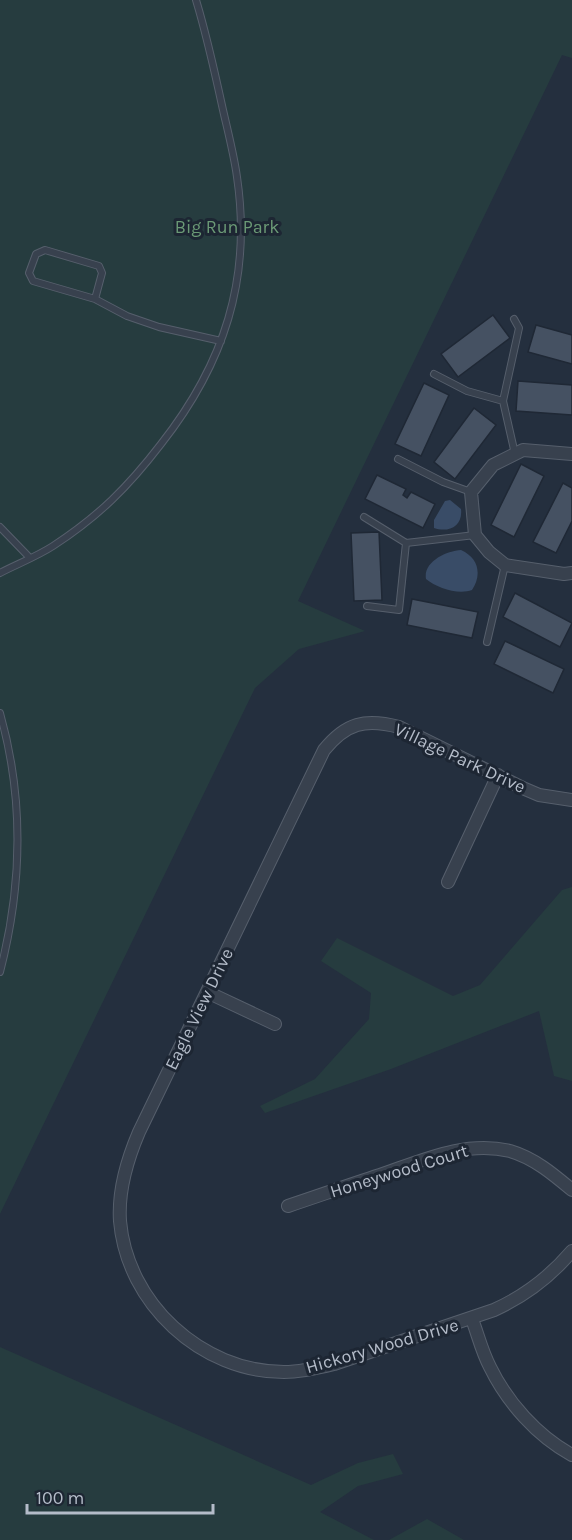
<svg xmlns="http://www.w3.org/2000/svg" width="572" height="1540" viewBox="0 0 572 1540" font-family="Karla,sans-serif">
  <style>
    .green { fill: #263c3f }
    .water { fill: #394c67 }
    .building { fill: #455162; stroke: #1f2835; stroke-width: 1.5 }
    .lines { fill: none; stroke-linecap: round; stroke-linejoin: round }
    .service-casing { stroke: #565f6c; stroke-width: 8 }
    .minor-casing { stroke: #565f6c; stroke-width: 14 }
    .service { stroke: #38414e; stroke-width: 6 }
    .minor { stroke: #38414e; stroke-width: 12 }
    .labels { text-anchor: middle; stroke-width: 6; stroke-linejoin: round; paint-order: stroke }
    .park-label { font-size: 18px; fill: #6b9a76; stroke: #1d2633 }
    .street-label { font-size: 18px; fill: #b4bcc9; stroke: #1d2633 }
  </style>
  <rect width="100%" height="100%" fill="#242f3e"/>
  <path class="green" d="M 0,0 L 572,0 L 572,58 L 562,55 L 298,601 L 365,631 L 299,649 L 255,688 L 0,1214 Z
    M 572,887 L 572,1081 L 554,1076 L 539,1011 L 391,1069 L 265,1113 L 260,1106 L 315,1079 L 369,1019 L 371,993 L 321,961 L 337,938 L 453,996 L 480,985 L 562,890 Z
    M 0,1347 L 311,1485 L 358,1463 L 393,1454 L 403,1474 L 358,1486 L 320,1512 L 374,1540 L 0,1540 Z
    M 427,1519 L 464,1540 L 389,1540 Z"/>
  <path class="water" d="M 450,500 L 461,509 C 463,526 449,533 434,528 L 434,520 L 445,501 Z
    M 461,550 C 479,558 482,575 472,590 C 458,595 437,588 426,579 C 423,562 446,551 461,550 Z"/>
  <path class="building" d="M 493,315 L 510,338 L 458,377 L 441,354 Z
    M 536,325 L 572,335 L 572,364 L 528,352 Z
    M 518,381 L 572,385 L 572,415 L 516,411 Z
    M 424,383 L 449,395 L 421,456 L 395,444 Z
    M 474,408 L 496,425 L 455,479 L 434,462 Z
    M 521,464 L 544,476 L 514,537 L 491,525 Z
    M 377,475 L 406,489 L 403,495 L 407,498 L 411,492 L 435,504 L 423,528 L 365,499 Z
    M 563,483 L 572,488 L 572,521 L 556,553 L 533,542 Z
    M 379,532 L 382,600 L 354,601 L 351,533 Z
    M 515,593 L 572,623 L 560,647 L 503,617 Z
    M 412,599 L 478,612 L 472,638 L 407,625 Z
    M 505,641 L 564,669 L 553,693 L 494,664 Z"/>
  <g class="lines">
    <g class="service-casing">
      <path id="service" d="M 95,299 L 102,273 L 99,266 L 45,250 L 36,254 L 29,273 L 33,281 L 95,299 L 127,316 L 159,327 L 221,341
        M 514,319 L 519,328 L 503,401 L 515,454
        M 434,374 L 467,391 L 503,401
        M 398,459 L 443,482 L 471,492
        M 364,517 L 406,543 L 475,535
        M 0,527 L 30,558
        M 0,573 C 17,564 36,557 53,546 C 99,516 128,487 161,444 C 224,364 252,279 237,177 C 234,155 228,132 223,110 C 215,73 207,36 196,0
        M 367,606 L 399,610 L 406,543
        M 487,642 L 505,565
        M 0,713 C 24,798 22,887 0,972"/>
    </g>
    <g class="minor-casing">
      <path id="minor" d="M 572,454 L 523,450 L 493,465 L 471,492 L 475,535 L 489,552 L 505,565 L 564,574 L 572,573
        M 572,800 L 539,795 L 525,789 L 399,727 C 365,718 346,723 324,750 L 139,1132 C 127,1160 118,1191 120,1221 C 127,1303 201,1372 284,1372 C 301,1372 318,1368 334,1364 L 494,1310 C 525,1296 549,1278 572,1251
        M 448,882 L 498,775
        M 207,992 L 275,1024
        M 288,1206 C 318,1196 349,1185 380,1175 C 421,1161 465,1140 510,1151 C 534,1158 553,1174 572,1190
        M 472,1319 C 478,1335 482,1352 490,1367 C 507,1402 537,1436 572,1455"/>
    </g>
    <use href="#service" class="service"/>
    <use href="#minor" class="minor"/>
  </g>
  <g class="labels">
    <g class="park-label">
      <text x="227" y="233">Big Run Park</text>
    </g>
    <g class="street-label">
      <text transform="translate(460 758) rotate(25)" y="6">Village Park Drive</text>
      <text transform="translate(199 1009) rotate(-64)" y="6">Eagle View Drive</text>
      <text transform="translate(399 1171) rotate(-17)" y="6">Honeywood Court</text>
      <text transform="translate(382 1346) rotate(-16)" y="6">Hickory Wood Drive</text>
    </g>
  </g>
  <path d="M27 1504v9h186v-9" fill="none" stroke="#b4bcc9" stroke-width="3"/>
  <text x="36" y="1504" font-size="18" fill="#b4bcc9" stroke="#1d2633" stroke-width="4.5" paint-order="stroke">100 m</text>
</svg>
